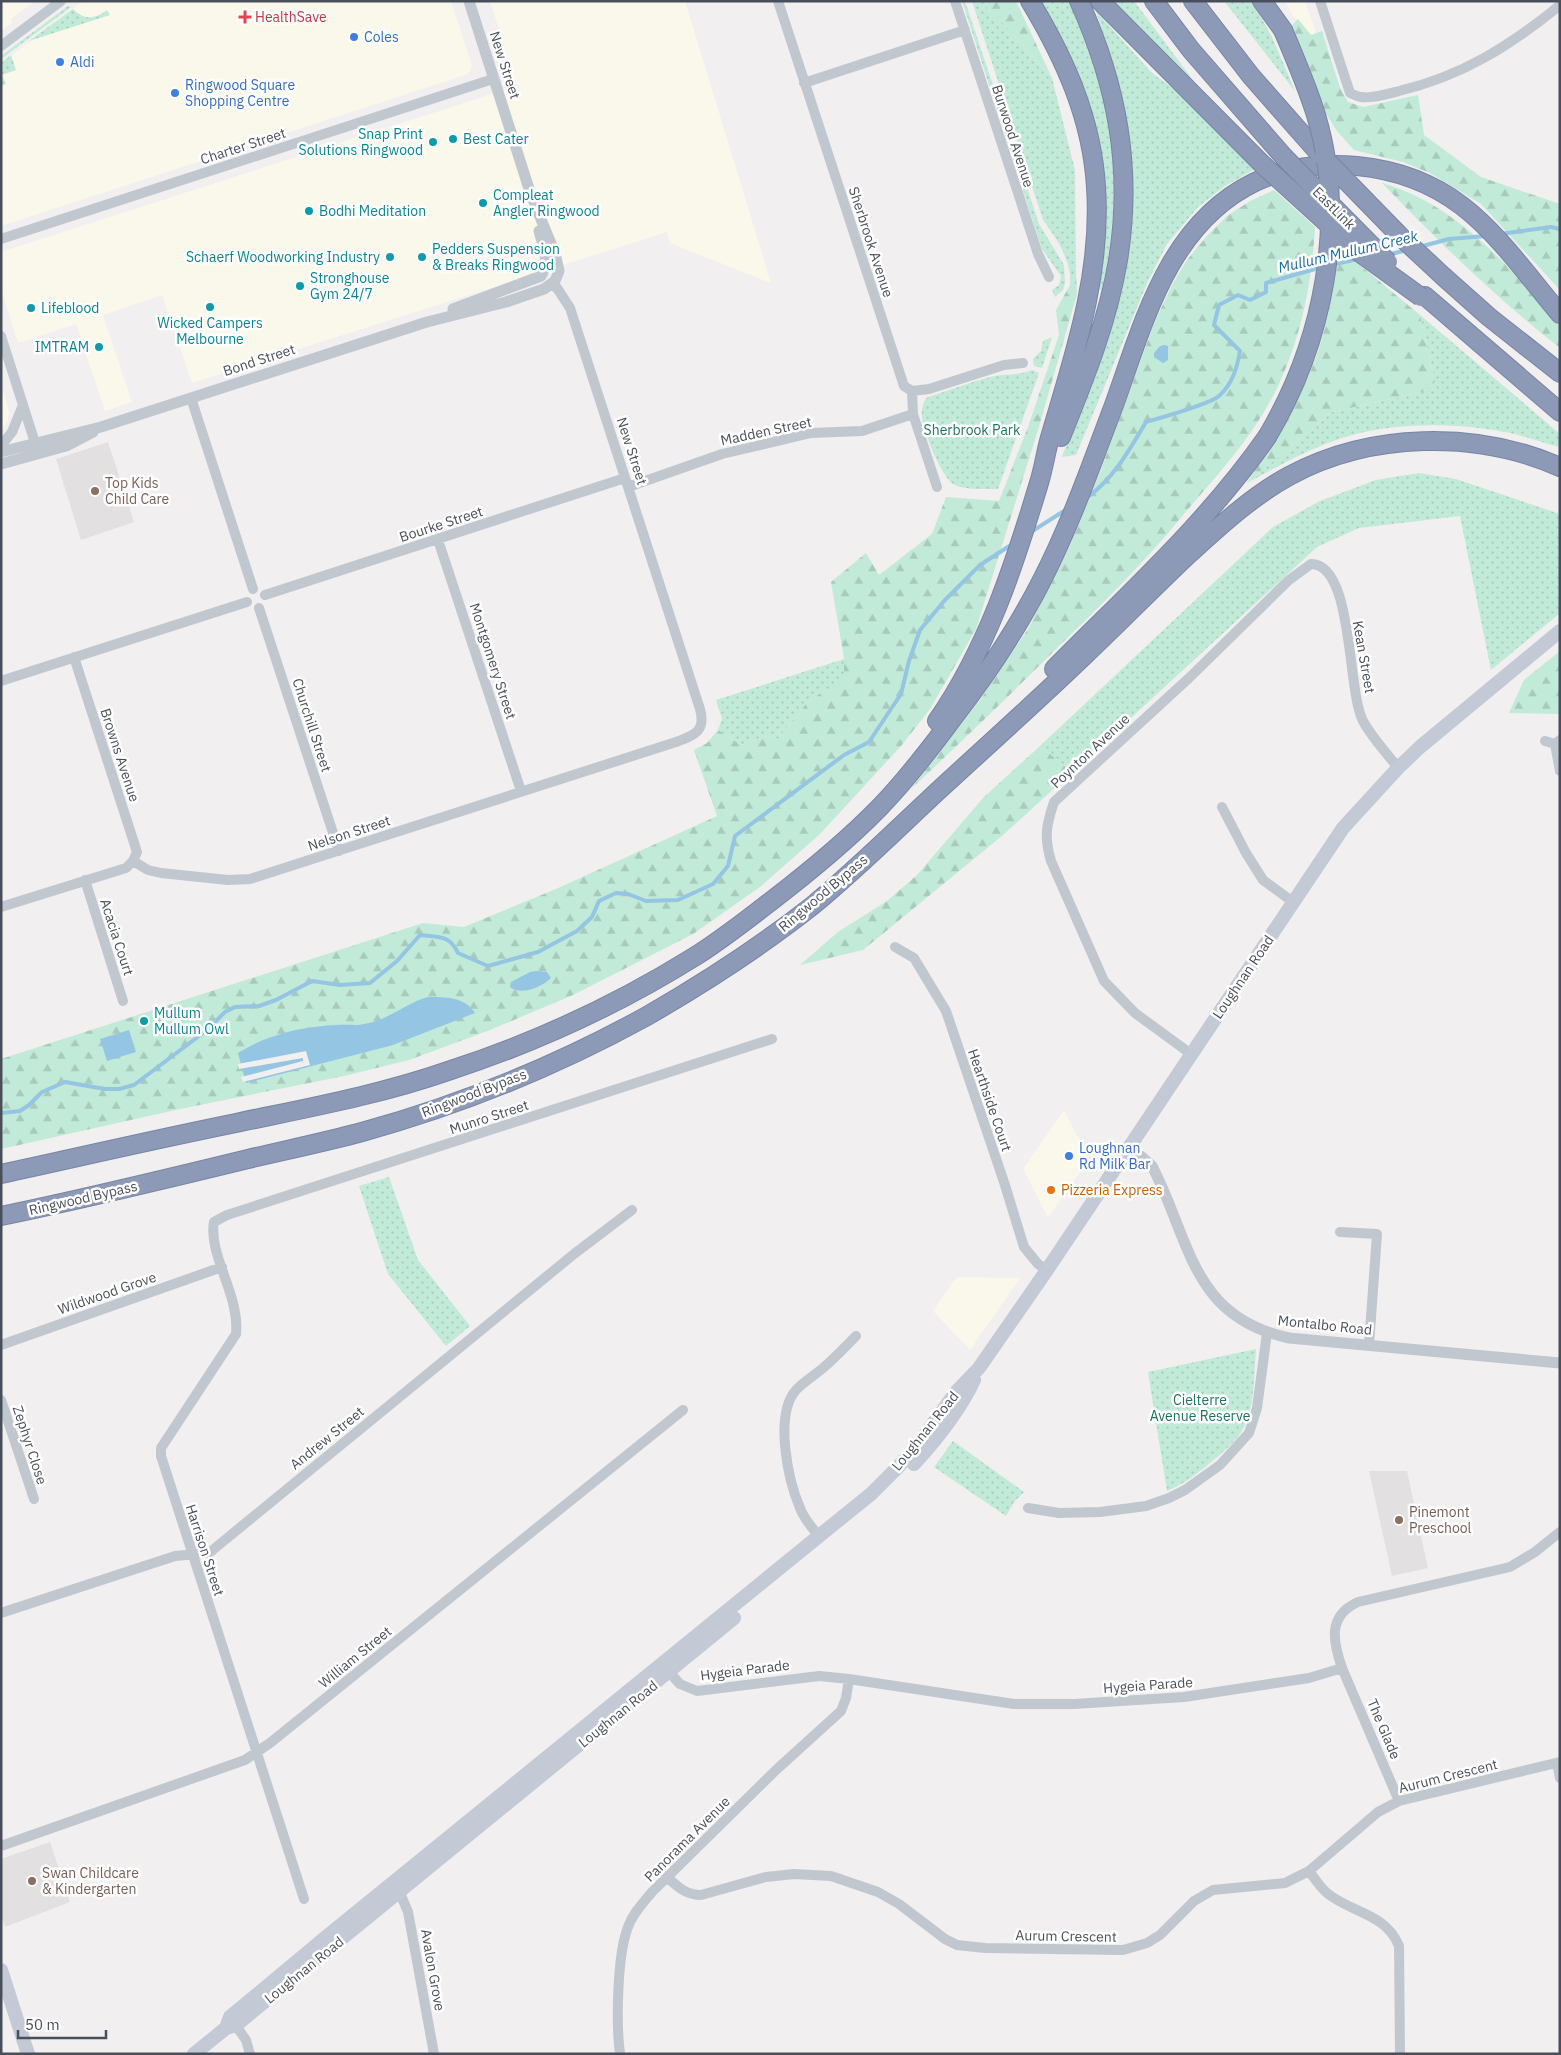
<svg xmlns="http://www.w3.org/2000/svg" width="1561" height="2055" viewBox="0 0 1561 2055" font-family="'IBM Plex Sans',sans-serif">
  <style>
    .commercial { fill: #faf8ea }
    .education { fill: #e2e0e0 }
    .grass { fill: url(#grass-dots) }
    .forest { fill: url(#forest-firs) }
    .water { fill: #94c5e2 }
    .pier { fill: #f1efef }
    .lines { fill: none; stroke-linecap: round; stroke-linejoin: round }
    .stream { stroke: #94c5e2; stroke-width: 4 }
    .motorway-casing { stroke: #7785a4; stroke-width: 20 }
    .minor { stroke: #c1c7cf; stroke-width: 10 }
    .tertiary { stroke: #c1c7cf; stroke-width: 11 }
    .secondary { stroke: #c3c9d5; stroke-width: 14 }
    .motorway { stroke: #8c9ab8; stroke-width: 18 }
    .motorway-bridge-casing { stroke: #7785a4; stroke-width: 20; stroke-linecap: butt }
    .motorway-bridge { stroke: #8c9ab8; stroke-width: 18 }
    .health-dot { fill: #e0444e; stroke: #fff; stroke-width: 2 }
    .shop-dot { fill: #3f7fe0; stroke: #fff; stroke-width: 2 }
    .culture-dot { fill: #0f9aa8; stroke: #fff; stroke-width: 2 }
    .education-dot { fill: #8d6e63; stroke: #fff; stroke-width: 2 }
    .food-dot { fill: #e8710a; stroke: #fff; stroke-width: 2 }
    .labels { text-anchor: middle; stroke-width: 5; stroke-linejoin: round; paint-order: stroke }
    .health-label { font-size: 14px; fill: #be3a42; stroke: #fff; text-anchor: start }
    .shop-label { font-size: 14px; fill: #366cbe; stroke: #fff; text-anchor: start }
    .street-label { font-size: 14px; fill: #494f5a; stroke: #fff }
    .culture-label { font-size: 14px; fill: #0d838f; stroke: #fff; text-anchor: start }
    .park-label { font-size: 14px; fill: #217358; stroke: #fff }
    .education-label { font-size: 14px; fill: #785e54; stroke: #fff; text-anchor: start }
    .food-label { font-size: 14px; fill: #c56008; stroke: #fff; text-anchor: start }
    .water-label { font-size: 15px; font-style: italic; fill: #1c6b9a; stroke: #fff }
  </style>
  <defs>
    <pattern id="grass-dots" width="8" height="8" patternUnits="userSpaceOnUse" patternTransform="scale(1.25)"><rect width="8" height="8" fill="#c2ead8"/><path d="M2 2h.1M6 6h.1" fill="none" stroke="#a8cabc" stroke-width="1.8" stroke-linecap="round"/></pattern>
    <pattern id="forest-firs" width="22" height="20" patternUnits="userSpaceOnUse" patternTransform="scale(1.25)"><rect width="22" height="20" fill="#c2ead8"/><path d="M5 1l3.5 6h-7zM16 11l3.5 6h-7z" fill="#a8cabc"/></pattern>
  </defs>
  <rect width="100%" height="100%" fill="#f1efef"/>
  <path class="commercial" d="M 1,1 L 36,1 L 11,19 L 12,23 L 1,31 Z
    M 83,1 L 451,1 L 472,66 L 468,74 L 1,226 L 1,63 Z
    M 490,1 L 685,1 L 771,283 L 670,243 L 667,232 L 192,383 L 162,295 L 103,315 L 132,402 L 105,411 L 76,324 L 18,343 L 1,289 L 1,252 L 517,86 Z
    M 1285,1 L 1305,1 L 1316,33 L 1311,35 L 1298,19 L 1295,19 Z
    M 1,383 L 9,411 L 8,420 L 1,432 Z
    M 1064,1110 L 1089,1160 L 1048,1217 L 1023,1169 Z
    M 959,1277 L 1020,1278 L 970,1350 L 933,1311 L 954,1280 Z"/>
  <path class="education" d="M 108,442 L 134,522 L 81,540 L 56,459 Z
    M 1369,1471 L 1407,1471 L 1428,1568 L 1392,1576 Z
    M 50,1842 L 70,1902 L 5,1927 L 1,1916 L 1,1859 Z"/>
  <path class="grass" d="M 962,1 L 965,1 L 1039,224 L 1064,265 L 1065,283 L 1063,290 L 1055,297 L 1052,290 L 1059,285 L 1061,276 L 1042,249 Z
    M 972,1 L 985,1 L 989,11 L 1003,23 L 1052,78 L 1075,170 L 1076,274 L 1070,274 C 1067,253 1055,237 1043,220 Z
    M 1038,1 L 1071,1 C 1078,18 1086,34 1092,51 C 1119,126 1119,213 1102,290 L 1099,289 L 1098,276 L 1102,201 Z
    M 1110,1 L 1134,1 L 1199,88 Z
    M 1224,1 L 1252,1 L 1272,37 L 1295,91 Z
    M 68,6 L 71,7 L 1,59 L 1,56 Z
    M 73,9 C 84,20 94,20 107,10 L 110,15 L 29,41 Z
    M 1096,11 L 1152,73 L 1174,89 L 1255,169 L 1225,186 L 1198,207 L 1167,244 L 1148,281 L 1076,455 L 1062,457 L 1080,409 L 1124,251 L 1117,81 Z
    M 11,55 L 16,70 L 2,75 L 6,84 L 1,86 L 1,63 Z
    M 1420,315 L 1560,434 L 1560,447 C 1541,443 1523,435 1505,432 C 1454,422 1388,422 1339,439 C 1306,450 1277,467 1247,483 L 1332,412 L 1423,392 L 1435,382 Z
    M 1052,337 L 1042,368 L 1034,366 L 1033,359 L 1041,351 L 1043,341 Z
    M 1032,370 L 1039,373 L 998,489 C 987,489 965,490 955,485 C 942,479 923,431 922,417 C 921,409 923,404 926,398 C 947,391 968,383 990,377 C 1004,373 1019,376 1032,370 Z
    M 1419,473 L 1456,479 L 1560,514 L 1560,613 L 1491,670 L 1460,516 L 1359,528 L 1317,547 L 1072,772 L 1040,746 L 1273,527 L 1320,501 L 1376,480 Z
    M 844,659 L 845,682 L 822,692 L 806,704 L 778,739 L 766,736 L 741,745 L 718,730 L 722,719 L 716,700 Z
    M 389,1177 L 418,1260 L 470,1326 L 446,1346 L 388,1274 L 359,1186 Z
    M 1256,1349 C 1254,1374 1255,1406 1243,1429 C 1236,1442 1223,1452 1211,1462 C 1197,1474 1184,1484 1167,1491 L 1148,1372 Z
    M 953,1441 L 1024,1492 L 1014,1502 L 1006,1516 L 934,1467 Z"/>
  <path class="forest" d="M 985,1 L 1016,1 L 1052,78 L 1003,23 L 989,11 Z
    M 1298,19 L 1311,35 L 1322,31 L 1340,88 L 1348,102 L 1363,107 L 1418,95 L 1424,135 L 1481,177 L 1560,204 L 1560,290 L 1481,204 L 1430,173 L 1403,162 L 1354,150 L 1337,131 L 1321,106 L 1314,79 L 1292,25 Z
    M 1382,183 C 1460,206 1507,266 1560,324 L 1560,348 C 1496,298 1438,241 1382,183 Z
    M 1274,190 L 1315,227 C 1312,281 1302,334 1279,384 C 1256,434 1219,473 1184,514 C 1144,563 1099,607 1054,651 C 1007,698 959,744 910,790 L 980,700 L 1028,629 L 1069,548 L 1099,475 L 1155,321 L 1173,283 L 1187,260 L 1206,237 L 1227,216 L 1250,201 Z
    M 1338,247 L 1420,315 L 1435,382 L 1423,392 L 1332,412 L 1247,483 C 1274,439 1305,395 1320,345 C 1330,314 1334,280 1338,247 Z
    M 1070,274 L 1076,274 L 1077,294 L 1038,430 L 976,629 L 930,709 L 901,746 L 820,834 L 760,887 L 693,934 L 573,995 L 490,1030 L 409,1060 L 344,1076 L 180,1109 L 1,1149 L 1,1059 L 423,923 L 464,927 L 556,889 L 717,816 L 694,750 L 707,743 L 718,730 L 741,745 L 766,736 L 778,739 L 806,704 L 822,692 L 844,681 L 844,658 L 831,582 L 866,553 L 879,575 L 932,534 L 946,497 L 999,501 L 1028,427 L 1059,335 L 1056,310 L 1070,285 Z
    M 1560,651 L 1560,714 L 1509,713 L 1524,680 Z
    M 1040,746 L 1072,772 L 1003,835 L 863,950 L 800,965 L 838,932 L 887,901 L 917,875 L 984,797 Z"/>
  <path class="water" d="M 1165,345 L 1168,346 L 1168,360 L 1163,363 L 1154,357 L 1154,353 L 1160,346 Z
    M 536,971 L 547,972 L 551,978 C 542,987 521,996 510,987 L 511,982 L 530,972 Z
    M 428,997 C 446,997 465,997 475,1013 L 393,1045 L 246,1083 L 238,1053 C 266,1035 303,1026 337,1025 C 346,1024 356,1026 364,1024 C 387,1021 406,1003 428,997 Z
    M 129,1030 L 136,1052 L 107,1061 L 100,1039 Z"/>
  <path class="pier" d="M 306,1051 L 310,1065 L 243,1082 L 241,1077 L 303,1061 L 303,1058 L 239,1069 L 238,1064 Z"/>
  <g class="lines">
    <path class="stream" d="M 1500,234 L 1551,227 L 1560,229
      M 1419,247 L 1449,239 L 1486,236
      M 1387,255 L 1407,250
      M 1331,265 L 1358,259
      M 1086,498 C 1113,480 1130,449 1146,422 C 1160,418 1210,404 1219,396 C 1233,383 1237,368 1240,351 L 1214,325 L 1219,305 L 1238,295 L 1250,300 L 1266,292 L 1266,283 L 1322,267
      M 1031,532 L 1067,509
      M 1,1113 L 20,1111 L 29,1105 L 42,1092 L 65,1082 L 105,1089 L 119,1089 L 134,1085 L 207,1030 L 225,1012 L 235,1007 L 259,1006 L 276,1000 L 312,981 L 340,985 L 370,983 L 397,961 L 420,935 C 438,937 450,935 458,953 L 488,966 L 538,952 L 577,931 L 592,917 L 599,901 L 616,893 L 628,894 L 646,901 L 678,900 L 713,884 L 728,866 L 735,836 L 844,755 L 869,742 L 901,694 L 909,661 L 920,630 L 945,600 L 980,565 L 1014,543"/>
    <g class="motorway-casing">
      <path id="motorway" d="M 1100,1 L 1263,165
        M 1154,1 L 1191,50 L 1284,157
        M 1193,1 L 1251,76 L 1317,151
        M 1262,1 L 1283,30
        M 1444,277 L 1489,317 L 1560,373
        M 1425,296 L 1560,412
        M 1061,437 C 1084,380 1108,321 1118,260 C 1133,168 1117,85 1079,1
        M 1054,669 C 1127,595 1207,523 1267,437
        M 937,721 C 987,649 1014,566 1039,483 C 1044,467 1046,450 1051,434 C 1075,353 1102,272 1096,187 C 1092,119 1065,59 1030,1
        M 1,1174 C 79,1157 157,1139 236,1123 C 307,1108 379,1095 448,1071 C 534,1043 617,1005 694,957 C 720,941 745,921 770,902 C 809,872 846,842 880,807 C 906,780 930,749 953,718 C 987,674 1018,628 1043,578 C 1071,523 1092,463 1114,405 C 1144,322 1168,224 1255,182 C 1287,167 1322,163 1357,166 C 1461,176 1498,240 1560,314
        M 1,1216 C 84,1199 166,1179 248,1159 C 286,1150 325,1142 362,1132 C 460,1105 558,1065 647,1016 C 704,983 760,947 812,906 C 856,870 897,829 939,790 C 988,745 1037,701 1085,655 C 1120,622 1154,587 1189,554 C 1220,526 1251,497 1289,476 C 1370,432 1476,430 1560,467"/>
    </g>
    <path class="minor" d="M 778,1 L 904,386 L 912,391 L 913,414 L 937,487
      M 955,1 L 1038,254 L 1049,277
      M 1320,1 L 1350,93 C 1353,94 1358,97 1361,97 C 1372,99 1388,94 1399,91 C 1462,76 1510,46 1560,5
      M 1,46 L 61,1
      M 804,83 L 965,30
      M 1,239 L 493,79
      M 1,336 L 37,449
      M 912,391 L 929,389 L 1004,365 L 1023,363
      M 191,398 L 253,589
      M 1,446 L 12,432 L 23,405
      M 628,487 L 722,454 L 811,433 L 862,431 L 913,414
      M 438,540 L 521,791
      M 265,595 L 625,478
      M 259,608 L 339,851
      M 1,681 L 247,602
      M 1560,740 L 1555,744 L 1560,771
      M 1545,741 L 1555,744
      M 1222,807 L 1246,853 L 1263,880 L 1293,902
      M 133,861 L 148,870 L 161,873 L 228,880 L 250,879 L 676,742 C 695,735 706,731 700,709 L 570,308 L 557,288 L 551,285
      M 85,880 L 123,1001
      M 1,907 L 126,868 L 133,861 L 137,852 L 74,657
      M 895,947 L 914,958 L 946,1011 L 1004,1182 L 1024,1247 L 1038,1264 L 1047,1270
      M 1191,1054 L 1135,1013 L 1104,981 L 1051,861 C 1044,837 1046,826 1054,802 L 1189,678 L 1289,580 L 1311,564 C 1354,564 1347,692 1363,721 C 1372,738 1387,753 1398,768
      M 1340,1232 L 1377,1234 L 1369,1345
      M 1,1345 L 222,1267
      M 1,1400 L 34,1499
      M 1028,1508 L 1059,1513 L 1100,1512 L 1146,1506 L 1169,1498 L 1185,1490 L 1220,1465 L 1249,1433 L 1257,1408 L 1267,1333
      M 819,1536 C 812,1528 804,1519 800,1508 C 788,1480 774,1415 796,1390 C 803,1382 815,1375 823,1368 C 835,1358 845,1347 856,1336
      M 1,1613 L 175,1556 L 209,1553 L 574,1254 L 632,1210
      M 1342,1668 L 1399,1801
      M 669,1672 L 680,1684 L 697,1691 L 819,1676 L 849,1679 L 1014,1704 L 1074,1704 L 1184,1697 L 1309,1678 L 1342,1668 C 1333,1642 1327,1616 1358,1602 L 1510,1567 L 1535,1552 L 1560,1532
      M 1557,1763 L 1560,1778
      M 1,1846 L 245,1760 L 270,1743 L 683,1410
      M 1309,1871 C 1315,1879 1320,1887 1327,1893 C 1351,1913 1386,1913 1399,1946 L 1400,2054
      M 667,1877 C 678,1887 686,1895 701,1895 L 766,1877 L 794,1874 L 831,1876 L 878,1892 L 899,1904 L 945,1939 L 957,1945 L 985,1948 L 1123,1950 L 1147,1943 L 1160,1935 L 1194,1901 L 1213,1890 L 1285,1883 L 1309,1871 L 1378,1812 L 1399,1801 L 1560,1762
      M 400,1893 L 408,1912 L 434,2054
      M 304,1899 L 161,1456 L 161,1448 L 236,1334 C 240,1295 208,1255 214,1222 L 227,1215 L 772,1039
      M 232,2020 L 246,2040 L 250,2054
      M 620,2054 C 616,2024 617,1955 628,1927 C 633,1913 643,1903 652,1892 L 776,1770 L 841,1711 L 846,1698 L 849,1679"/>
    <path class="tertiary" d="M 453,309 L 541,276 C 550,262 543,246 539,231
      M 1,452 L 101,427 L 427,322 L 506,302 L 544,289 L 555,281 L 559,271 L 555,253 L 531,195 L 469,1
      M 1,464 L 66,446 L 93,432
      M 1128,1149 L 1142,1157 L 1152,1166 C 1191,1241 1191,1317 1289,1338 L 1560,1363"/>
    <path class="secondary" d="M 914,1464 C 937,1439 959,1412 974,1380
      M 1,1970 L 28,2054
      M 226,2028 L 230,2017 L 325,1938 L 819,1536 L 871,1494 L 899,1466 L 916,1447 L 956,1392 L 979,1368 L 1047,1270 L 1343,828 L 1398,768 L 1420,747 L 1560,631
      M 194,2054 L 226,2028 L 236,2025 L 734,1618"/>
    <use href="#motorway" class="motorway"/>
    <g class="motorway-bridge-casing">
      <path id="motorway-bridge" d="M 1284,157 L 1388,262
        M 1323,157 L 1401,237 L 1444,277
        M 1263,165 L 1360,253 L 1421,297
        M 1267,437 C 1323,343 1348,222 1316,115 C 1307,86 1295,58 1283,30"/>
    </g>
    <use href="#motorway-bridge" class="motorway-bridge"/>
  </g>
  <path class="health-dot" d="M242.5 9.5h5v5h5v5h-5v5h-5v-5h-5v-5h5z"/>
  <g class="shop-dot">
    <circle cx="354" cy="37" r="5"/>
    <circle cx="60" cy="62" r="5"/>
    <circle cx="175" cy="93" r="5"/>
    <circle cx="1069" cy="1156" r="5"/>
  </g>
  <g class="culture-dot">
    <circle cx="453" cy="139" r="5"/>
    <circle cx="433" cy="142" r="5"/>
    <circle cx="483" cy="203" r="5"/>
    <circle cx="309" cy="211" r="5"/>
    <circle cx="390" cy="257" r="5"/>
    <circle cx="422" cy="257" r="5"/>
    <circle cx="300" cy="286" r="5"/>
    <circle cx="210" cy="307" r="5"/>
    <circle cx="31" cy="308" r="5"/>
    <circle cx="99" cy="347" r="5"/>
    <circle cx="144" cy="1021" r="5"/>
  </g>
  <g class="education-dot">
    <circle cx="95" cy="491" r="5"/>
    <circle cx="1399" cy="1520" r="5"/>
    <circle cx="32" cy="1881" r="5"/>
  </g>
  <circle class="food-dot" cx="1051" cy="1190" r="5"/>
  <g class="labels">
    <g class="health-label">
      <text x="255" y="22">HealthSave</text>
    </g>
    <g class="shop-label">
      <text x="364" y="42">Coles</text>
      <text x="70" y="67">Aldi</text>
      <text x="185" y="90">Ringwood Square<tspan x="185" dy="16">Shopping Centre</tspan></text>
      <text x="1079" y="1153">Loughnan<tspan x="1079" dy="16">Rd Milk Bar</tspan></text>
    </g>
    <g class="street-label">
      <text transform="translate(505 65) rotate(72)" y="5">New Street</text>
      <text transform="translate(1013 136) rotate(72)" y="5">Burwood Avenue</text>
      <text transform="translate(243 146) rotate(-18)" y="5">Charter Street</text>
      <text transform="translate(1334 208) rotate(45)" y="5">EastLink</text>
      <text transform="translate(871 242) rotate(72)" y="5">Sherbrook Avenue</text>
      <text transform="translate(259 360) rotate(-18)" y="5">Bond Street</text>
      <text transform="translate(766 431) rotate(-12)" y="5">Madden Street</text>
      <text transform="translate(632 451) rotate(72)" y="5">New Street</text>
      <text transform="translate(441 524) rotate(-18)" y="5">Bourke Street</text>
      <text transform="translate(1364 657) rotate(80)" y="5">Kean Street</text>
      <text transform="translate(493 661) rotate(72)" y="5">Montgomery Street</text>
      <text transform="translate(312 725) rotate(72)" y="5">Churchill Street</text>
      <text transform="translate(1090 751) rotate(-43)" y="5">Poynton Avenue</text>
      <text transform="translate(120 755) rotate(72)" y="5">Browns Avenue</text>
      <text transform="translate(349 833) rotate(-18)" y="5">Nelson Street</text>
      <text transform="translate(823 893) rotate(-40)" y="5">Ringwood Bypass</text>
      <text transform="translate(117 937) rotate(72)" y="5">Acacia Court</text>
      <text transform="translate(1243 977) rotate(-56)" y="5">Loughnan Road</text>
      <text transform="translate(474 1093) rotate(-21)" y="5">Ringwood Bypass</text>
      <text transform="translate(990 1100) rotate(71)" y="5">Hearthside Court</text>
      <text transform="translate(489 1117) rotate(-18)" y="5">Munro Street</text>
      <text transform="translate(83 1198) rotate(-13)" y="5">Ringwood Bypass</text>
      <text transform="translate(107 1293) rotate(-19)" y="5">Wildwood Grove</text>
      <text transform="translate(1325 1325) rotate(6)" y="5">Montalbo Road</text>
      <text transform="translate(925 1431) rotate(-51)" y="5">Loughnan Road</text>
      <text transform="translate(327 1438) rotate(-39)" y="5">Andrew Street</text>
      <text transform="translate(30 1445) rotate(72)" y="5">Zephyr Close</text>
      <text transform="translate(205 1550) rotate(72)" y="5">Harrison Street</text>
      <text transform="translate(355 1657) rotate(-39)" y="5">William Street</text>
      <text transform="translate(745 1670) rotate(-7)" y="5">Hygeia Parade</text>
      <text transform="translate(1148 1685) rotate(-4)" y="5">Hygeia Parade</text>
      <text transform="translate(618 1714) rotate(-39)" y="5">Loughnan Road</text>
      <text transform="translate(1384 1729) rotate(67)" y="5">The Glade</text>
      <text transform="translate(1448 1776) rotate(-14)" y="5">Aurum Crescent</text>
      <text transform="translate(687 1839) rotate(-45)" y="5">Panorama Avenue</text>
      <text transform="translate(1066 1936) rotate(1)" y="5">Aurum Crescent</text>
      <text transform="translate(304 1970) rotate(-39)" y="5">Loughnan Road</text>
      <text transform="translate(433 1970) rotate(80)" y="5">Avalon Grove</text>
    </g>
    <g class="culture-label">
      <text x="423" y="139" text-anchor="end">Snap Print<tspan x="423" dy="16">Solutions Ringwood</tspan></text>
      <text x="463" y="144">Best Cater</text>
      <text x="493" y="200">Compleat<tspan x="493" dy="16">Angler Ringwood</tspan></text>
      <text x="319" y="216">Bodhi Meditation</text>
      <text x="432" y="254">Pedders Suspension<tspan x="432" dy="16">&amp; Breaks Ringwood</tspan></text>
      <text x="380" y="262" text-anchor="end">Schaerf Woodworking Industry</text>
      <text x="310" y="283">Stronghouse<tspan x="310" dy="16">Gym 24/7</tspan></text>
      <text x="41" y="313">Lifeblood</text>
      <text x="210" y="328" text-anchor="middle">Wicked Campers<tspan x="210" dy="16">Melbourne</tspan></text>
      <text x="89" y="352" text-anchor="end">IMTRAM</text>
      <text x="154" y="1018">Mullum<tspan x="154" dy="16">Mullum Owl</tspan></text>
    </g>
    <g class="park-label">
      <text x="972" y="435">Sherbrook Park</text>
      <text x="1200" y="1405">Cielterre<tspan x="1200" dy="16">Avenue Reserve</tspan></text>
    </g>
    <g class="education-label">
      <text x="105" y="488">Top Kids<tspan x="105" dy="16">Child Care</tspan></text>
      <text x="1409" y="1517">Pinemont<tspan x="1409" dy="16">Preschool</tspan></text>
      <text x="42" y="1878">Swan Childcare<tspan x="42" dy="16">&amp; Kindergarten</tspan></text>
    </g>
    <g class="food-label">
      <text x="1061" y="1195">Pizzeria Express</text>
    </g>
    <g class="water-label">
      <text transform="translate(1348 252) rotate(-13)" y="5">Mullum Mullum Creek</text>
    </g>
  </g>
  <rect width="1561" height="2055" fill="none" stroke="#494f5a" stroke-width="5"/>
  <path d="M18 2030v8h88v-8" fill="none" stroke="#494f5a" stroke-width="2.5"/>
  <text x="25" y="2030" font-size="15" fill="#494f5a" stroke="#ffffff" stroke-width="4" paint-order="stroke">50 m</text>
</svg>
